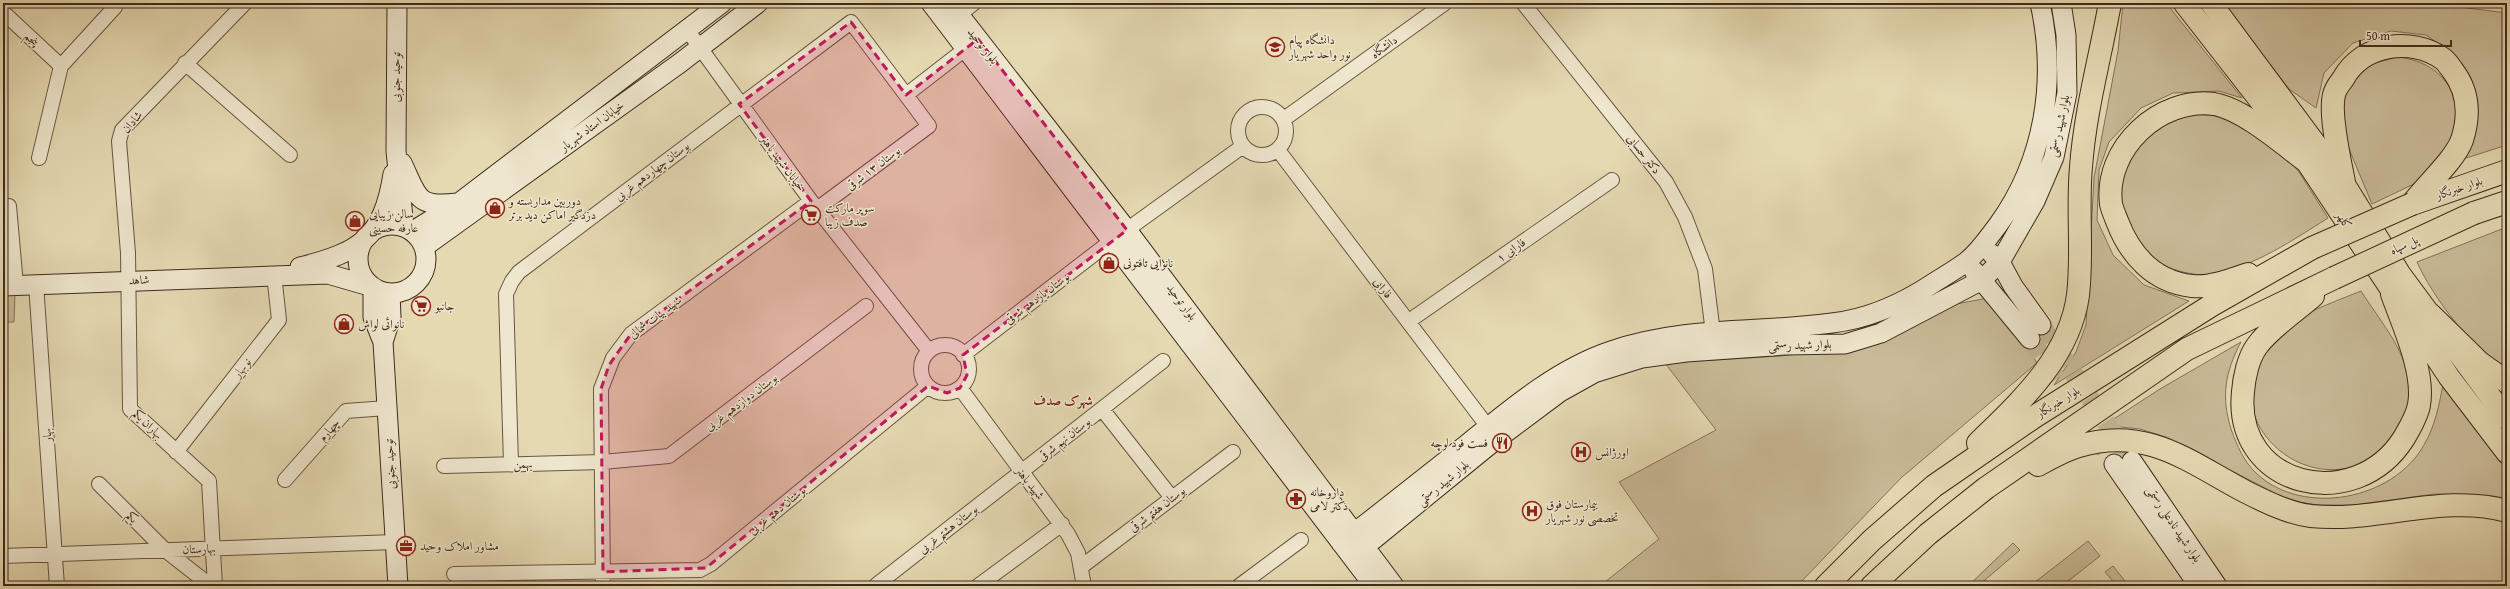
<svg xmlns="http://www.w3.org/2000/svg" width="2510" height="589" viewBox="0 0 2510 589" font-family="'Gentium Book Plus',Amiri,serif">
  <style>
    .green { fill: #c9bb98; stroke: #84725a }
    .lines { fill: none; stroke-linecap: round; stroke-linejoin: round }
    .secondary-tunnel { stroke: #c4b694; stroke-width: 19; stroke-dasharray: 19 10; stroke-linecap: butt }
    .street-casing { stroke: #685642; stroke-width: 16 }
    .secondary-casing { stroke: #3f2a1c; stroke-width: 21 }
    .primary-casing { stroke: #3f2a1c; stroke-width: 23 }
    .highway-casing { stroke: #3f2a1c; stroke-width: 24 }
    .street { stroke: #eee6cd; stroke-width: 14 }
    .secondary { stroke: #eee6cd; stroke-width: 19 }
    .primary { stroke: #e5d9b2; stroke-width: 21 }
    .highway { stroke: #e5d9b2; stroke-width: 22 }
    .highway-bridge-casing { stroke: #3f2a1c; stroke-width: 24; stroke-linecap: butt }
    .highway-bridge { stroke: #e5d9b2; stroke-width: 22 }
    .marked { fill: #c2185b; fill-opacity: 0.2; stroke: #c2185b; stroke-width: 3; stroke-dasharray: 8 5; stroke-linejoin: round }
    .labels { text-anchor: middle; stroke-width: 3; stroke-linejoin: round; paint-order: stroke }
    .street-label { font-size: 12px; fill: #3f2a1c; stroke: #eee6cd }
    .poi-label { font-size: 12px; fill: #3f2a1c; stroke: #eee6cd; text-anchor: start }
    .neighbourhood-label { font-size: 13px; font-weight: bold; fill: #7a1f14; stroke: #eee6cd }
  </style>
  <rect width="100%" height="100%" fill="#e5d9b2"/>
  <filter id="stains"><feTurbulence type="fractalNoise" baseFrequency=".005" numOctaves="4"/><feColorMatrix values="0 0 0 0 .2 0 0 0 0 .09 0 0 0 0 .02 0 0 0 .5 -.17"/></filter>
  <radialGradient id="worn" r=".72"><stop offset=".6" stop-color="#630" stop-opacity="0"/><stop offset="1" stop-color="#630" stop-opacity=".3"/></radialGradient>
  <path class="green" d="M 2123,3 L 2166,3 L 2242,98 L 2219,91 L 2173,93 L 2141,108 L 2109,142 L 2099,170 L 2097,220 L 2113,255 L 2144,285 L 2189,301 L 2054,385 L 2076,352 L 2086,325 L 2094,178 L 2118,51 Z
    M 2223,3 L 2428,3 L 2507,13 L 2507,145 L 2463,159 L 2451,52 L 2426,35 L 2391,31 L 2353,43 L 2324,73 L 2316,108 L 2289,89 Z
    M 2398,57 C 2424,60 2446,73 2455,99 C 2459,109 2458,122 2459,133 L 2418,182 L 2372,204 L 2344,137 L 2342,99 L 2354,77 L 2371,64 Z
    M 2184,114 L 2228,116 L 2280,149 L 2299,172 L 2328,218 C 2293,240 2255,266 2214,274 C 2191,278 2153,266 2140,247 C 2135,240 2132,229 2129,222 C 2125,213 2121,205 2121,196 C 2119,171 2139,140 2159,126 C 2166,121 2176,118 2184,114 Z
    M 2507,227 L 2507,368 C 2475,355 2431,294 2417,262 Z
    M 2361,291 C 2378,318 2405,349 2409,381 C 2412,402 2404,424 2391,440 C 2335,511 2222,443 2257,360 C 2261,352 2287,327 2295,321 C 2308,311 2344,298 2361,291 Z
    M 15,293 L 14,322 L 3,322 L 3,294 Z
    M 1988,298 L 2017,331 L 2037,363 L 1901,478 L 1797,586 L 1600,586 L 1659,539 L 1619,482 L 1716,430 L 1665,363 L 1781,356 L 1855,347 L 1956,304 Z
    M 2241,342 C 2225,372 2221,397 2231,429 C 2237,446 2244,462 2257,474 C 2304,517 2393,500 2424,445 C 2435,426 2439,406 2443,384 L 2507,467 L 2507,499 L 2493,496 L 2435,494 L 2353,505 L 2319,505 L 2290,501 L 2166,437 L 2140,429 L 2111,426 L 2109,422 L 2160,389 Z
    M 2088,541 L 2100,556 L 2062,586 L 2030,586 Z
    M 2013,543 L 2020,550 L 1978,586 L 1968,586 Z
    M 2113,566 L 2129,586 L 2117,586 L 2105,572 Z"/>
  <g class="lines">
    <path class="secondary-tunnel" d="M 2041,325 L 2132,461
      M 2030,339 L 2114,464"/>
    <g class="street-casing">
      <path id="street" d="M 1523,3 L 1666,182 L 1685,217 L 1705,269 L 1714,341
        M 3,12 L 61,66
        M 959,15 L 974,3
        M 688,31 L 811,201 L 929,351
        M 185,63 L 290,155
        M1238 131a24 24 0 1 1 48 0a24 24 0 1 1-48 0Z
        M 1284,119 L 1445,3
        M 1278,150 L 1488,427
        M 39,158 L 61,66 L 115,7
        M 9,206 L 16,285
        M 817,209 L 929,126 L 906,95
        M 36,284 L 57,586
        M 1409,321 L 1612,180
        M921 369a24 24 0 1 1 48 0a24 24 0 1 1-48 0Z
        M 963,355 L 1110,242 L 1243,146
        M 960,388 L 1068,534 L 1078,553 L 1084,586
        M 1102,409 L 1172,498
        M 176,452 L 279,320 L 274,274
        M 511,464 L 506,294 L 512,281 L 519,272 L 851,22 L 906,95 L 973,43
        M 444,466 L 602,462 L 669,456 L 866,306
        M 285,480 L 346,411 L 387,408
        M 99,484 L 165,550 L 211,586
        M 3,556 L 395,542
        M 1081,567 L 1233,452
        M 454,574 L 700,570 L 711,564 L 928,386
        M 215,586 L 209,481 L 130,409 L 128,253 L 119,141 L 122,130 L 245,3
        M 603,586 L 601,389 L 613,358 L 631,334 L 811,201
        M 875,586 L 1163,361
        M 978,586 L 1062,524
        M 1239,586 L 1301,540"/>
    </g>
    <g class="secondary-casing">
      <path id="secondary" d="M 397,3 L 396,151 L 404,227
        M 931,3 L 1374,586
        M 950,3 L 1127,230 L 1394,586
        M 402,163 C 418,196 415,208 457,203
        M358 259a34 34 0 1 1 68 0a34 34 0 1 1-68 0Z
        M 413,231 L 460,202 L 722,3
        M 424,247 L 680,63 L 758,3
        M 1992,254 L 2000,262 L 2013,286 L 2041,325
        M 300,267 C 360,252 383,238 393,174
        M 1974,271 L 2030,339
        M 3,286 L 328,274 L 373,287 L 373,317 L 383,342 L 398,586
        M 383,342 L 391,317 L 390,293
        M 2132,461 L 2217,586
        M 2114,464 L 2199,586
        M 1341,543 C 1383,511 1424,478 1466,445 C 1509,410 1557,369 1611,351 C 1684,326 1757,333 1832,323 C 1867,319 1903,303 1932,284 C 1943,277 1955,270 1966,262 C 1979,252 1988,238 1998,225 C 2045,160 2057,80 2040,3
        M 1352,557 L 1493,442 L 1560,392 L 1594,373 L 1642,358 L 1686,352 L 1785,345 L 1845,344 L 1881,333 L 1982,280 L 2000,262 L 2035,201 L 2054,157 L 2067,93 L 2066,35 L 2061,3"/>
    </g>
    <g class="primary-casing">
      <path id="primary" d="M 2184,3 L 2300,152 L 2449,377 L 2507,453
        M 2211,3 L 2340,177 L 2400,274 L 2507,419"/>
    </g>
    <g class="highway-casing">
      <path id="highway" d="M 2344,182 C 2340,161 2329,115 2334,95 C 2335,89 2340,83 2343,79 C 2362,44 2411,36 2443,59 C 2447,62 2450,67 2453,71 C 2469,92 2470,115 2462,140 C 2454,161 2426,185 2412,204
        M 2412,204 L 2507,171
        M 2474,213 L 2507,202
        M 2248,274 C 2231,280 2210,288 2192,286 C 2154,282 2130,255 2117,221 C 2115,216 2112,209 2111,204 C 2104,148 2160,97 2214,104 C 2243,109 2282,143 2306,161
        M 2313,296 C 2296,311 2270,328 2257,346 C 2248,358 2244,378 2243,392 C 2233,487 2355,516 2404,438 C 2410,428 2417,416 2419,405 C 2425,372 2403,325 2392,294
        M 2431,315 L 2480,363 L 2507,382
        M 1978,443 C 2020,402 2070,357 2078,295 C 2083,253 2077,210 2081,167 C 2085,112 2100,58 2110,3
        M 2038,465 C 2051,458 2065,450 2079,446 C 2148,426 2189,462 2246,492 C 2266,502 2288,513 2311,516 C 2376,523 2443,493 2507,511
        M 1826,586 L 1872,540 L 1934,486 L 2034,417 L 2212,305 L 2312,248
        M 1872,586 L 1928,534 L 1986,488 L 2187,349 L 2334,278"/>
    </g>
    <use href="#street" class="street"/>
    <use href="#secondary" class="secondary"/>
    <use href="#primary" class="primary"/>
    <use href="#highway" class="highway"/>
    <g class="highway-bridge-casing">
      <path id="highway-bridge" d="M 2312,248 L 2412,204
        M 2334,278 L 2474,213"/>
    </g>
    <use href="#highway-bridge" class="highway-bridge"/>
  </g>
  <path class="marked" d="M 851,22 L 906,95 L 978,39 L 1127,230 L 963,355 L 967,375 L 960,388 L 947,393 L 928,386 L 706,568 L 603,572 L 601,389 L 609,365 L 631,334 L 811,201 L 739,104 Z"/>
  <defs>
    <g id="university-ring" transform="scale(1)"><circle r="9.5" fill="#eee6cd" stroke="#8f2418" stroke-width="1.5"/><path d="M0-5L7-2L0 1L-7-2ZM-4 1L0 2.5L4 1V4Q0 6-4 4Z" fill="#8f2418"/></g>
    <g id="shop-ring" transform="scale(1)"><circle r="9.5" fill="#eee6cd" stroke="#8f2418" stroke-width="1.5"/><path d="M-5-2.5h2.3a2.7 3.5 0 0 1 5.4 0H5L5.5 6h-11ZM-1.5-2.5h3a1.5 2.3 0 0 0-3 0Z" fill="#8f2418"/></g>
    <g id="supermarket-ring" transform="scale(1)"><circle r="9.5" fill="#eee6cd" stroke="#8f2418" stroke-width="1.5"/><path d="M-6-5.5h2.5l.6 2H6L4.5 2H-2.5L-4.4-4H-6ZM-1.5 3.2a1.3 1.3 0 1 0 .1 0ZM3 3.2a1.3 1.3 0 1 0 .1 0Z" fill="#8f2418"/></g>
    <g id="restaurant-ring" transform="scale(1)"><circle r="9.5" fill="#eee6cd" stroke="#8f2418" stroke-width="1.5"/><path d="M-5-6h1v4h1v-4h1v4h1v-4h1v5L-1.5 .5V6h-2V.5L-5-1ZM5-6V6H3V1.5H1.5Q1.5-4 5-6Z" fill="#8f2418"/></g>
    <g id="hospital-ring" transform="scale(1)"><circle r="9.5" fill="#eee6cd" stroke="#8f2418" stroke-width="1.5"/><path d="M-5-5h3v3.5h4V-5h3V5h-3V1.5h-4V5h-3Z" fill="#8f2418"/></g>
    <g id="pharmacy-ring" transform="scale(1)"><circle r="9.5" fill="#eee6cd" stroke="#8f2418" stroke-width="1.5"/><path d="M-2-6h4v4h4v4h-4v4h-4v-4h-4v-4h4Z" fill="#8f2418"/></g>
    <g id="office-ring" transform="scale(1)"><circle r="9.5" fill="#eee6cd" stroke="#8f2418" stroke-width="1.5"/><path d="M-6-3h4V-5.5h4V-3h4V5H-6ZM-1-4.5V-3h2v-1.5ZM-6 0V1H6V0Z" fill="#8f2418"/></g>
  </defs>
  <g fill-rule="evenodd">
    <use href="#university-ring" x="1275" y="47"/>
    <use href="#shop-ring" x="495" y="208"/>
    <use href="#supermarket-ring" x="811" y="215"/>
    <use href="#shop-ring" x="355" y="221"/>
    <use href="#shop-ring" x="1109" y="263"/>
    <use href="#supermarket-ring" x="421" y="306"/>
    <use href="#shop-ring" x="344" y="324"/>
    <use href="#restaurant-ring" x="1502" y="443"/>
    <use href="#hospital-ring" x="1581" y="452"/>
    <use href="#pharmacy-ring" x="1296" y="499"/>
    <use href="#hospital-ring" x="1532" y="511"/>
    <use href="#office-ring" x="406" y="546"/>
  </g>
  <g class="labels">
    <g class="street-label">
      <text transform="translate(32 39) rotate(43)" y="4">پنجم</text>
      <text transform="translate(983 46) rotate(52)" y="4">بلوار توحید</text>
      <text transform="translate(1384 47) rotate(-36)" y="4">دانشگاه</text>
      <text transform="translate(396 77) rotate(-90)" y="4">توحید جنوبی</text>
      <text transform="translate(132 122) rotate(-50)" y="4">شادان</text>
      <text transform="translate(592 126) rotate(-36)" y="4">خیابان استاد شهریار</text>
      <text transform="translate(2059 126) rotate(-78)" y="4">بلوار شهید رستمی</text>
      <text transform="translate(1644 154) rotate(52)" y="4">دکتر حسابی</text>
      <text transform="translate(783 163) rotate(53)" y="4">خیابان شهید باهنر</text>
      <text transform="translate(873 168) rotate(-37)" y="4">بوستان ۱۳ شرقی</text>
      <text transform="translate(652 171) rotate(-37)" y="4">بوستان چهاردهم غربی</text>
      <text transform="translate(2459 188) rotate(-19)" y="4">بلوار خبرنگار</text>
      <text transform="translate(2344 220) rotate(57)" y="4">کلهر</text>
      <text transform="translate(2404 245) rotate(-25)" y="4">پل سپاه</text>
      <text transform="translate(1511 250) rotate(-35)" y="4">فارابی ۱</text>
      <text transform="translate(139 280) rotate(-3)" y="4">شاهد</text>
      <text transform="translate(1383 288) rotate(52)" y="4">فارابی</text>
      <text transform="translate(1037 298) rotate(-37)" y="4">بوستان یازدهم شرقی</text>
      <text transform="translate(1182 302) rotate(53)" y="4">بلوار توحید</text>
      <text transform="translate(655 317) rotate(-37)" y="4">شهید بیات شمالی</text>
      <text transform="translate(1800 345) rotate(-2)" y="4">بلوار شهید رستمی</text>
      <text transform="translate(242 368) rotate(-52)" y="4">نوبهار</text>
      <text transform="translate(741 402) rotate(-37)" y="4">بوستان دوازدهم غربی</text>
      <text transform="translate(2058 402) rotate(-32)" y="4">بلوار خبرنگار</text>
      <text transform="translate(148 424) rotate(44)" y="4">بهاران یکم</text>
      <text transform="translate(329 430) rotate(-49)" y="4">چهارم</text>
      <text transform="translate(47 435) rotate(-94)" y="4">بهار</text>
      <text transform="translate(1064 439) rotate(-38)" y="4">بوستان نهم شرقی</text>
      <text transform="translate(390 464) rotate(-93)" y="4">توحید جنوبی</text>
      <text transform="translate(523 464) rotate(-1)" y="4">بهمن</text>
      <text transform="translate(1030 483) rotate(51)" y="4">شهید باهنر</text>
      <text transform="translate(1443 483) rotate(-40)" y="4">بلوار شهید رستمی</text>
      <text transform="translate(1157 509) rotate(-37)" y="4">بوستان هفتم شرقی</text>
      <text transform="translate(777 510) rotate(-39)" y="4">بوستان دهم غربی</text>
      <text transform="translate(132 517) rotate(45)" y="4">یکم</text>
      <text transform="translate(2174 524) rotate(56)" y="4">بلوار شهید نادعلی رستمی</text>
      <text transform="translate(948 529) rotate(-38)" y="4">بوستان هشتم غربی</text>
      <text transform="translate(199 549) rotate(-2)" y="4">بهارستان</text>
    </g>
    <g class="poi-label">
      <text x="1289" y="44">دانشگاه پیام<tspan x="1289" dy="14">نور واحد شهریار</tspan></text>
      <text x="509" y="205">دوربین مداربسته و<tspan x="509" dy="14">دزدگیر اماکن دید برتر</tspan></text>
      <text x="825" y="212">سوپر مارکت<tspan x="825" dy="14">صدف زیبا</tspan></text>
      <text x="369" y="218">سالن زیبایی<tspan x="369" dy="14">عارفه حسینی</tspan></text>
      <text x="1123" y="267">نانوایی تافتونی</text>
      <text x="435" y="310">جانبو</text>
      <text x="358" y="328">نانوائی لواش</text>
      <text x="1488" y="447" text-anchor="end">فست فود لوچه</text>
      <text x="1595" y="456">اورژانس</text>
      <text x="1310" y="496">داروخانه<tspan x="1310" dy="14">دکتر لامی</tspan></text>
      <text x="1546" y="508">بیمارستان فوق<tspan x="1546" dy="14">تخصصی نور شهریار</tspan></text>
      <text x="420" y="550">مشاور املاک وحید</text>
    </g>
    <g class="neighbourhood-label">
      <text x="1063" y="405">شهرک صدف</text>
    </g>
  </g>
  <rect width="2510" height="589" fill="none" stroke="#e5d9b2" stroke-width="16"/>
  <rect x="4" y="4" width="2502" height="581" fill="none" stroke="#3f2a1c" stroke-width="2"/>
  <rect x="8" y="8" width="2494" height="573" fill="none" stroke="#3f2a1c"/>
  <path d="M2360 40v6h91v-6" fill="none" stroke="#3f2a1c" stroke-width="2"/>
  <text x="2366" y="40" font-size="12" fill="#3f2a1c" stroke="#eee6cd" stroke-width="3" paint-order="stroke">50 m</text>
  <rect width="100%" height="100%" filter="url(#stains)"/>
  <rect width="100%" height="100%" fill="url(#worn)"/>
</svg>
